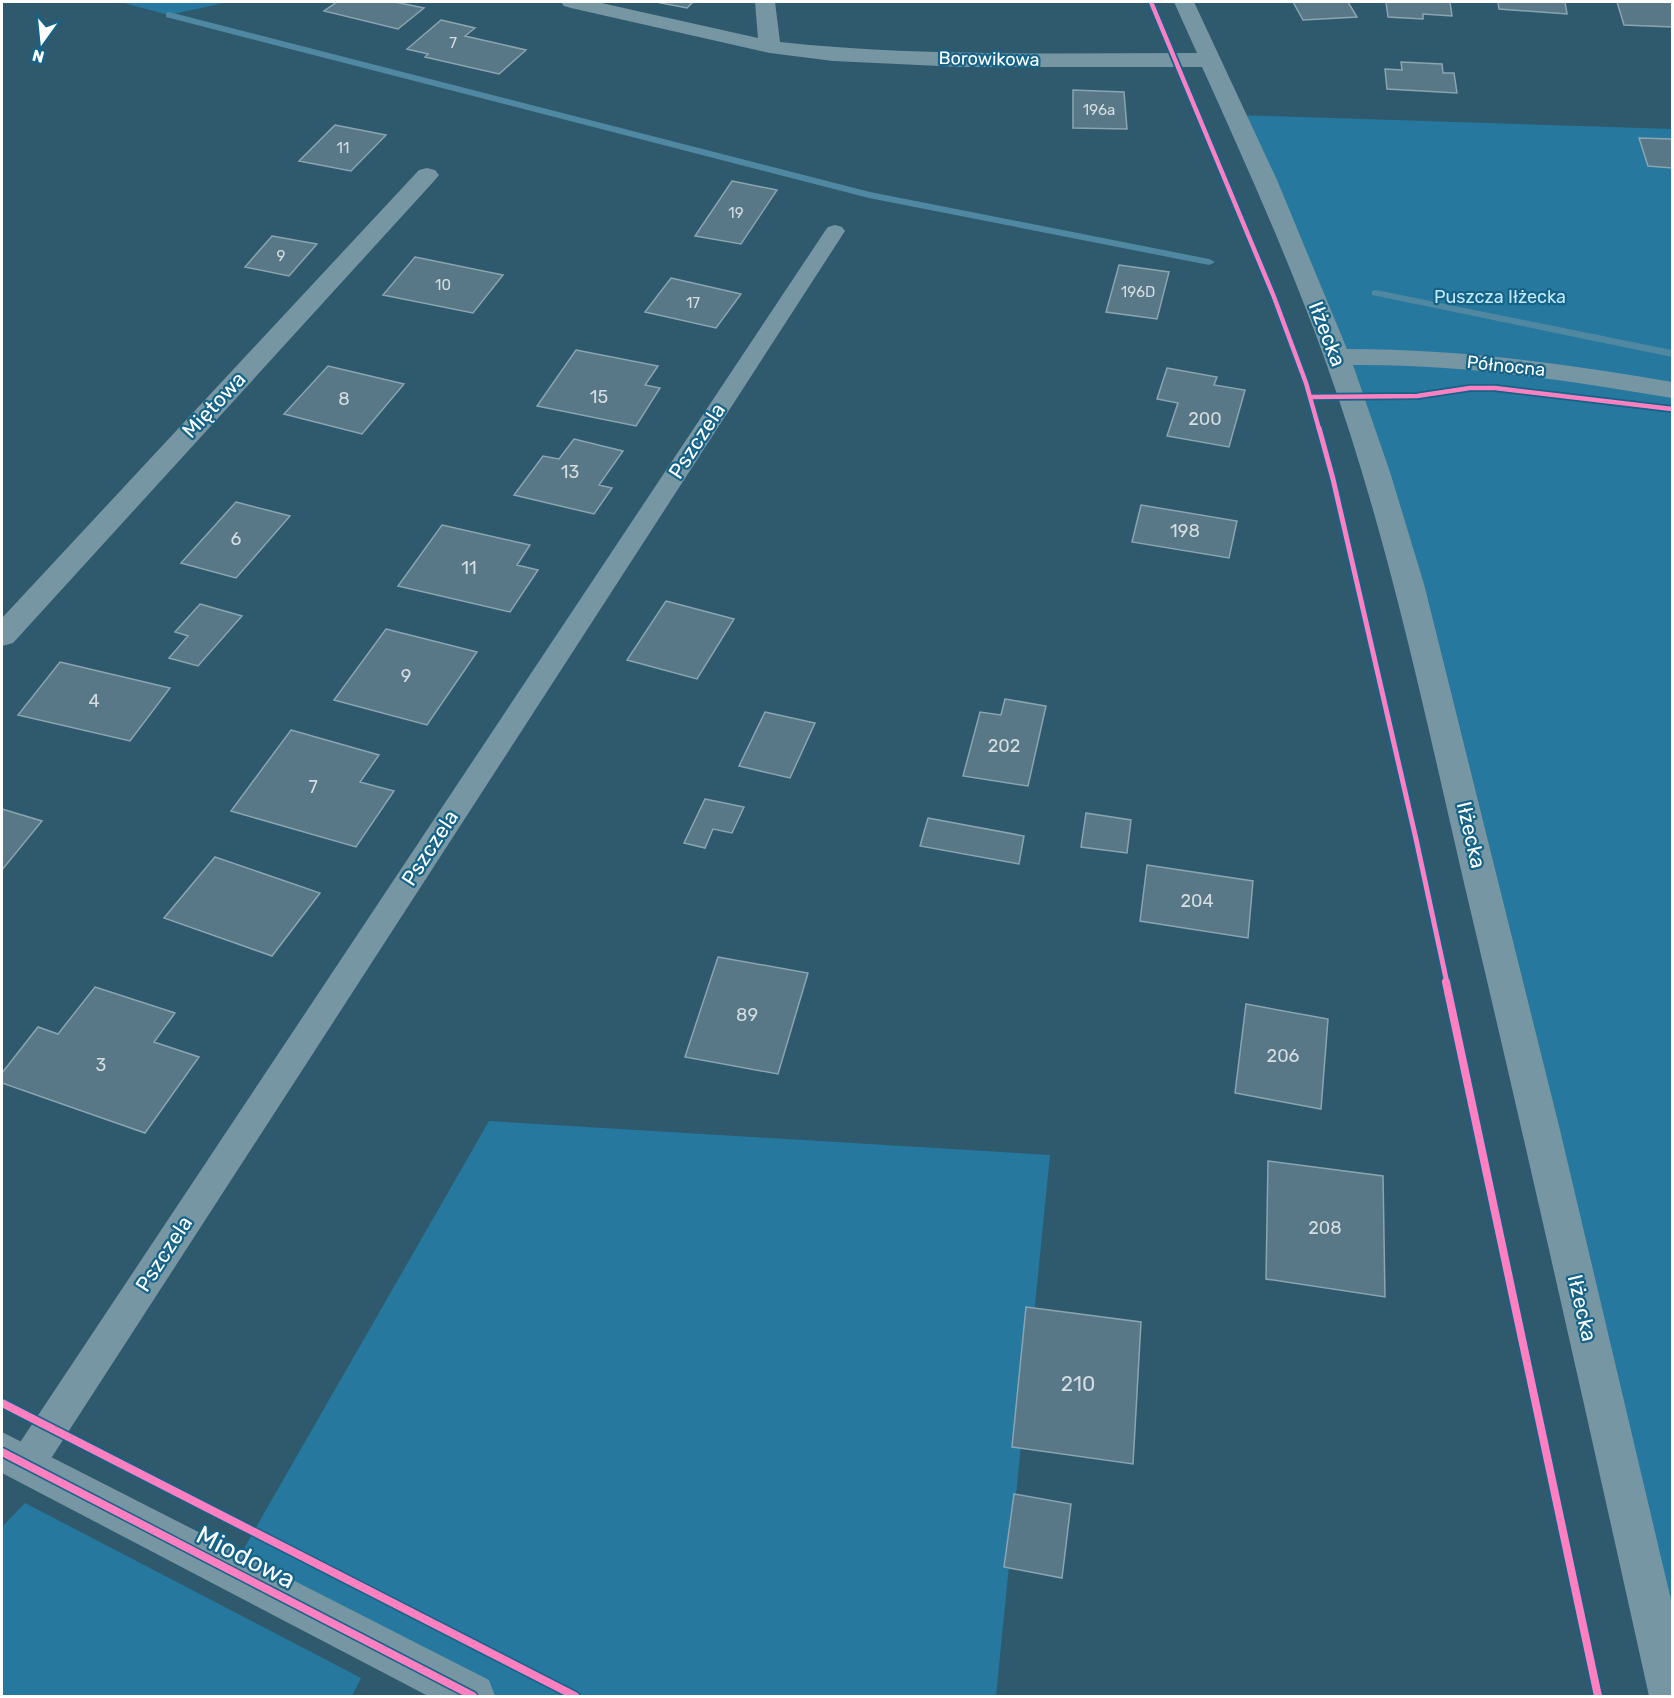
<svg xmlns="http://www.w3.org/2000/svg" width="1674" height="1698" viewBox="0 0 1674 1698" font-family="Rubik,sans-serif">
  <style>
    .green { fill: #26789e }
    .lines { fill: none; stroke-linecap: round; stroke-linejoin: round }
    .stream { fill: #5088a1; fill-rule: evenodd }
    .building { fill: #587887; stroke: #8aa5b1; stroke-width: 1.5 }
    .lane { fill: #7696a3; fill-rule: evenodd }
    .street { fill: #7696a3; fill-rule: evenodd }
    .cycleway-far2-casing { stroke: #156388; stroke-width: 8 }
    .cycleway-far1-casing { stroke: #156388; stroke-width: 9 }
    .cycleway-casing { stroke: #156388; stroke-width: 11 }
    .cycleway-far2 { stroke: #ff80c0; stroke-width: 4.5 }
    .cycleway-far1 { stroke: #ff80c0; stroke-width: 5 }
    .cycleway { stroke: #ff80c0; stroke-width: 8 }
    .labels { text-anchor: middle; stroke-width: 4.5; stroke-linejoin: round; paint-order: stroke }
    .far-number-label { font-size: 15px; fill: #d5dde1 }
    .far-street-label { font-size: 18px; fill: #fff; stroke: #156388 }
    .far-park-label { font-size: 18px; fill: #c1e9fb; stroke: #156388 }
    .number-label { font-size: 18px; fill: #d5dde1 }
    .street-label { font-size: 21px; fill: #fff; stroke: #156388 }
    .near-number-label { font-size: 21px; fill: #d5dde1 }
    .near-street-label { font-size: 26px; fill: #fff; stroke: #156388 }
  </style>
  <rect width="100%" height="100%" fill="#2f5a6e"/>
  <path class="green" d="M 120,2 L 228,2 L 169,15 Z
    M 1236,115 L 1672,129 L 1672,1696 L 1541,1130 L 1409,584 Z
    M 489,1121 L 1050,1155 L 996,1696 L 473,1696 L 231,1571 Z
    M 25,1503 L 361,1678 L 352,1696 L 2,1696 L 2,1527 Z"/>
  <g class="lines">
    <path class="stream" d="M 169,12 L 870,192 L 1209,259 L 1215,262 L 1209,265 L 869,198 L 166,17 L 166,13 Z
      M 1376,290 L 1672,350 L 1672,357 L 1372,295 L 1372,291 Z"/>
  </g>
  <path class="building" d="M 337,2 L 395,2 L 424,8 L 398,29 L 324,11 Z
    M 656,2 L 693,2 L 687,8 Z
    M 1293,2 L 1348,2 L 1357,17 L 1303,20 Z
    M 1386,2 L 1450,2 L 1452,16 L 1423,14 L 1423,19 L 1388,17 Z
    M 1498,2 L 1565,2 L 1567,14 L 1499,9 Z
    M 1617,2 L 1672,2 L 1672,27 L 1624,25 Z
    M 441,20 L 475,28 L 465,36 L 526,50 L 499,74 L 425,57 L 428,54 L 407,49 Z
    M 1401,62 L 1442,64 L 1443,73 L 1454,73 L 1457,93 L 1387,89 L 1385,69 L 1402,70 Z
    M 1073,90 L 1124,92 L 1127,129 L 1073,128 Z
    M 335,125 L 386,135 L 351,171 L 299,161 Z
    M 1639,138 L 1672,139 L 1672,168 L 1648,166 Z
    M 732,181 L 777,190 L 741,244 L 695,236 Z
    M 272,236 L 317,244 L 289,276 L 245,267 Z
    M 415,257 L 503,275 L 473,313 L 383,295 Z
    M 1119,265 L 1169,272 L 1157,319 L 1106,312 Z
    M 671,278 L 741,294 L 716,328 L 645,312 Z
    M 576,350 L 658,366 L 645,385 L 660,388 L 636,426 L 537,406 Z
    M 328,366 L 404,384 L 362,434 L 284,414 Z
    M 1167,368 L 1217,377 L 1214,385 L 1245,390 L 1229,447 L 1167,436 L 1178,403 L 1157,399 Z
    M 574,439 L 623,451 L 599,485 L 612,488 L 594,514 L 514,495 L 543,456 L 559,459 Z
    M 236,502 L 290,516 L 236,578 L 181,563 Z
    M 1141,505 L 1237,521 L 1229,558 L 1132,542 Z
    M 442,525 L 530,545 L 517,565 L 538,570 L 510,612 L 398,586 Z
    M 666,601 L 734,619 L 697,679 L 627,660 Z
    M 200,604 L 242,616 L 198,666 L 169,658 L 188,636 L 175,632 Z
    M 386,629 L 477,652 L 427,725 L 334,700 Z
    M 60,662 L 170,688 L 130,741 L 18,715 Z
    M 1005,699 L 1046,706 L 1028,786 L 963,776 L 980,712 L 1001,715 Z
    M 765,712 L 815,723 L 790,778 L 739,766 Z
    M 291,730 L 379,755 L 360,782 L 394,791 L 356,847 L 231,811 Z
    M 705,799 L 744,807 L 732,833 L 713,829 L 705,848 L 684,843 Z
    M 2,809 L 42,821 L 2,870 Z
    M 1086,813 L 1131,820 L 1127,853 L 1081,847 Z
    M 928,818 L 1024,836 L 1019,864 L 920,846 Z
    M 215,857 L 320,893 L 272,956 L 164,918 Z
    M 1147,865 L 1253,881 L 1248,938 L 1140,921 Z
    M 718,957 L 808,973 L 778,1074 L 685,1057 Z
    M 95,987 L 175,1013 L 154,1042 L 199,1057 L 145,1133 L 2,1083 L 2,1073 L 38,1027 L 58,1034 Z
    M 1246,1004 L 1328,1019 L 1321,1109 L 1235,1093 Z
    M 1268,1161 L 1383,1176 L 1385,1297 L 1266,1279 Z
    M 1026,1307 L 1141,1322 L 1133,1464 L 1012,1447 Z
    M 1014,1494 L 1071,1504 L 1062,1578 L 1004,1567 Z"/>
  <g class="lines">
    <path class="lane" d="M 835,225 L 842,227 L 845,231 L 39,1477 L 26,1482 L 13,1477 L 8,1465 L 13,1453 L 825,231 L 828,227 Z"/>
    <path class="street" d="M 561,2 L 597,2 L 758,38 L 755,2 L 775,2 L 780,42 C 918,57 1058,53 1197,53 L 1174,2 L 1194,2 L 1277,180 L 1347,349 C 1456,349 1565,363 1672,382 L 1672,398 C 1566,380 1460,364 1353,365 L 1390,472 L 1424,584 L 1560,1130 L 1672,1604 L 1672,1696 L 1649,1696 C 1589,1425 1528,1153 1464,883 C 1423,706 1386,528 1324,357 C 1288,258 1245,162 1202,67 L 961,67 L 833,61 L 770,53 L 571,8 L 564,6 Z
      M 427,168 L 435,170 L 439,175 L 435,180 L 13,643 L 2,646 L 2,618 L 419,170 Z
      M 2,1432 L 489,1680 L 495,1696 L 428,1696 L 2,1473 Z"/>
    <g class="cycleway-far2-casing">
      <path id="cycleway-far2" d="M 1151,2 L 1274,297 L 1306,383 L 1319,429
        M 1310,397 L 1417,396 L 1470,388 L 1495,388 L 1672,409"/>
    </g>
    <g class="cycleway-far1-casing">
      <path id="cycleway-far1" d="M 1319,428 L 1333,479 L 1416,839 L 1447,983"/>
    </g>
    <g class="cycleway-casing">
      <path id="cycleway" d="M 1446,982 L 1598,1696
        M 2,1403 L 575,1696
        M 2,1452 L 473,1696"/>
    </g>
    <use href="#cycleway-far2" class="cycleway-far2"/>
    <use href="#cycleway-far1" class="cycleway-far1"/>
    <use href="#cycleway" class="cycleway"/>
  </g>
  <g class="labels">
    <g class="far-number-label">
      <text x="453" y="48">7</text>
      <text x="1099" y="115">196a</text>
      <text x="343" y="153">11</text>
      <text x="736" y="218">19</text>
      <text x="281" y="261">9</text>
      <text x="443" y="290">10</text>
      <text x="1138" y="297">196D</text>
      <text x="693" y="308">17</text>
    </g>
    <g class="far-street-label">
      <text transform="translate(989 59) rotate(1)" y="6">Borowikowa</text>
      <text transform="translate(1506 366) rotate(6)" y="6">Północna</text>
    </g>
    <g class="far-park-label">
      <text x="1500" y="303">Puszcza Iłżecka</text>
    </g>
    <g class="number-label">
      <text x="599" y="403">15</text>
      <text x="344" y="405">8</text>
      <text x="1205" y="425">200</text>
      <text x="570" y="478">13</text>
      <text x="1185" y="537">198</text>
      <text x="236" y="545">6</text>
      <text x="469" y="574">11</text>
      <text x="406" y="682">9</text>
      <text x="94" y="707">4</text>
      <text x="1004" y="752">202</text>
      <text x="313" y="793">7</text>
      <text x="1197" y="907">204</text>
      <text x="747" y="1021">89</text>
      <text x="1283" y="1062">206</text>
      <text x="101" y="1071">3</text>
      <text x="1325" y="1234">208</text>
    </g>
    <g class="street-label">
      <text transform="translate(1327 334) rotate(69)" y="7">Iłżecka</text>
      <text transform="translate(214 405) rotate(-47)" y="7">Miętowa</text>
      <text transform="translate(697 441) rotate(-57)" y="7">Pszczela</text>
      <text transform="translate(1471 835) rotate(77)" y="7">Iłżecka</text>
      <text transform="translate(430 848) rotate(-57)" y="7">Pszczela</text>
      <text transform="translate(164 1254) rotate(-57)" y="7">Pszczela</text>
      <text transform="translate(1582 1308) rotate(77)" y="7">Iłżecka</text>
    </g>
    <g class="near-number-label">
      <text x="1078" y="1391">210</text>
    </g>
    <g class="near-street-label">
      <text transform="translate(246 1557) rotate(27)" y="9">Miodowa</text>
    </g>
  </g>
  <rect width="1674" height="1698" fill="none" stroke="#ffffff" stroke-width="6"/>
  <g transform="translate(42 42) rotate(195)" stroke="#156388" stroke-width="4.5" paint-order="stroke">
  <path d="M0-4.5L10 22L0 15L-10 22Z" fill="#ffffff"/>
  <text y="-9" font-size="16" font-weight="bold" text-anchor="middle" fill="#ffffff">N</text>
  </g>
</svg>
